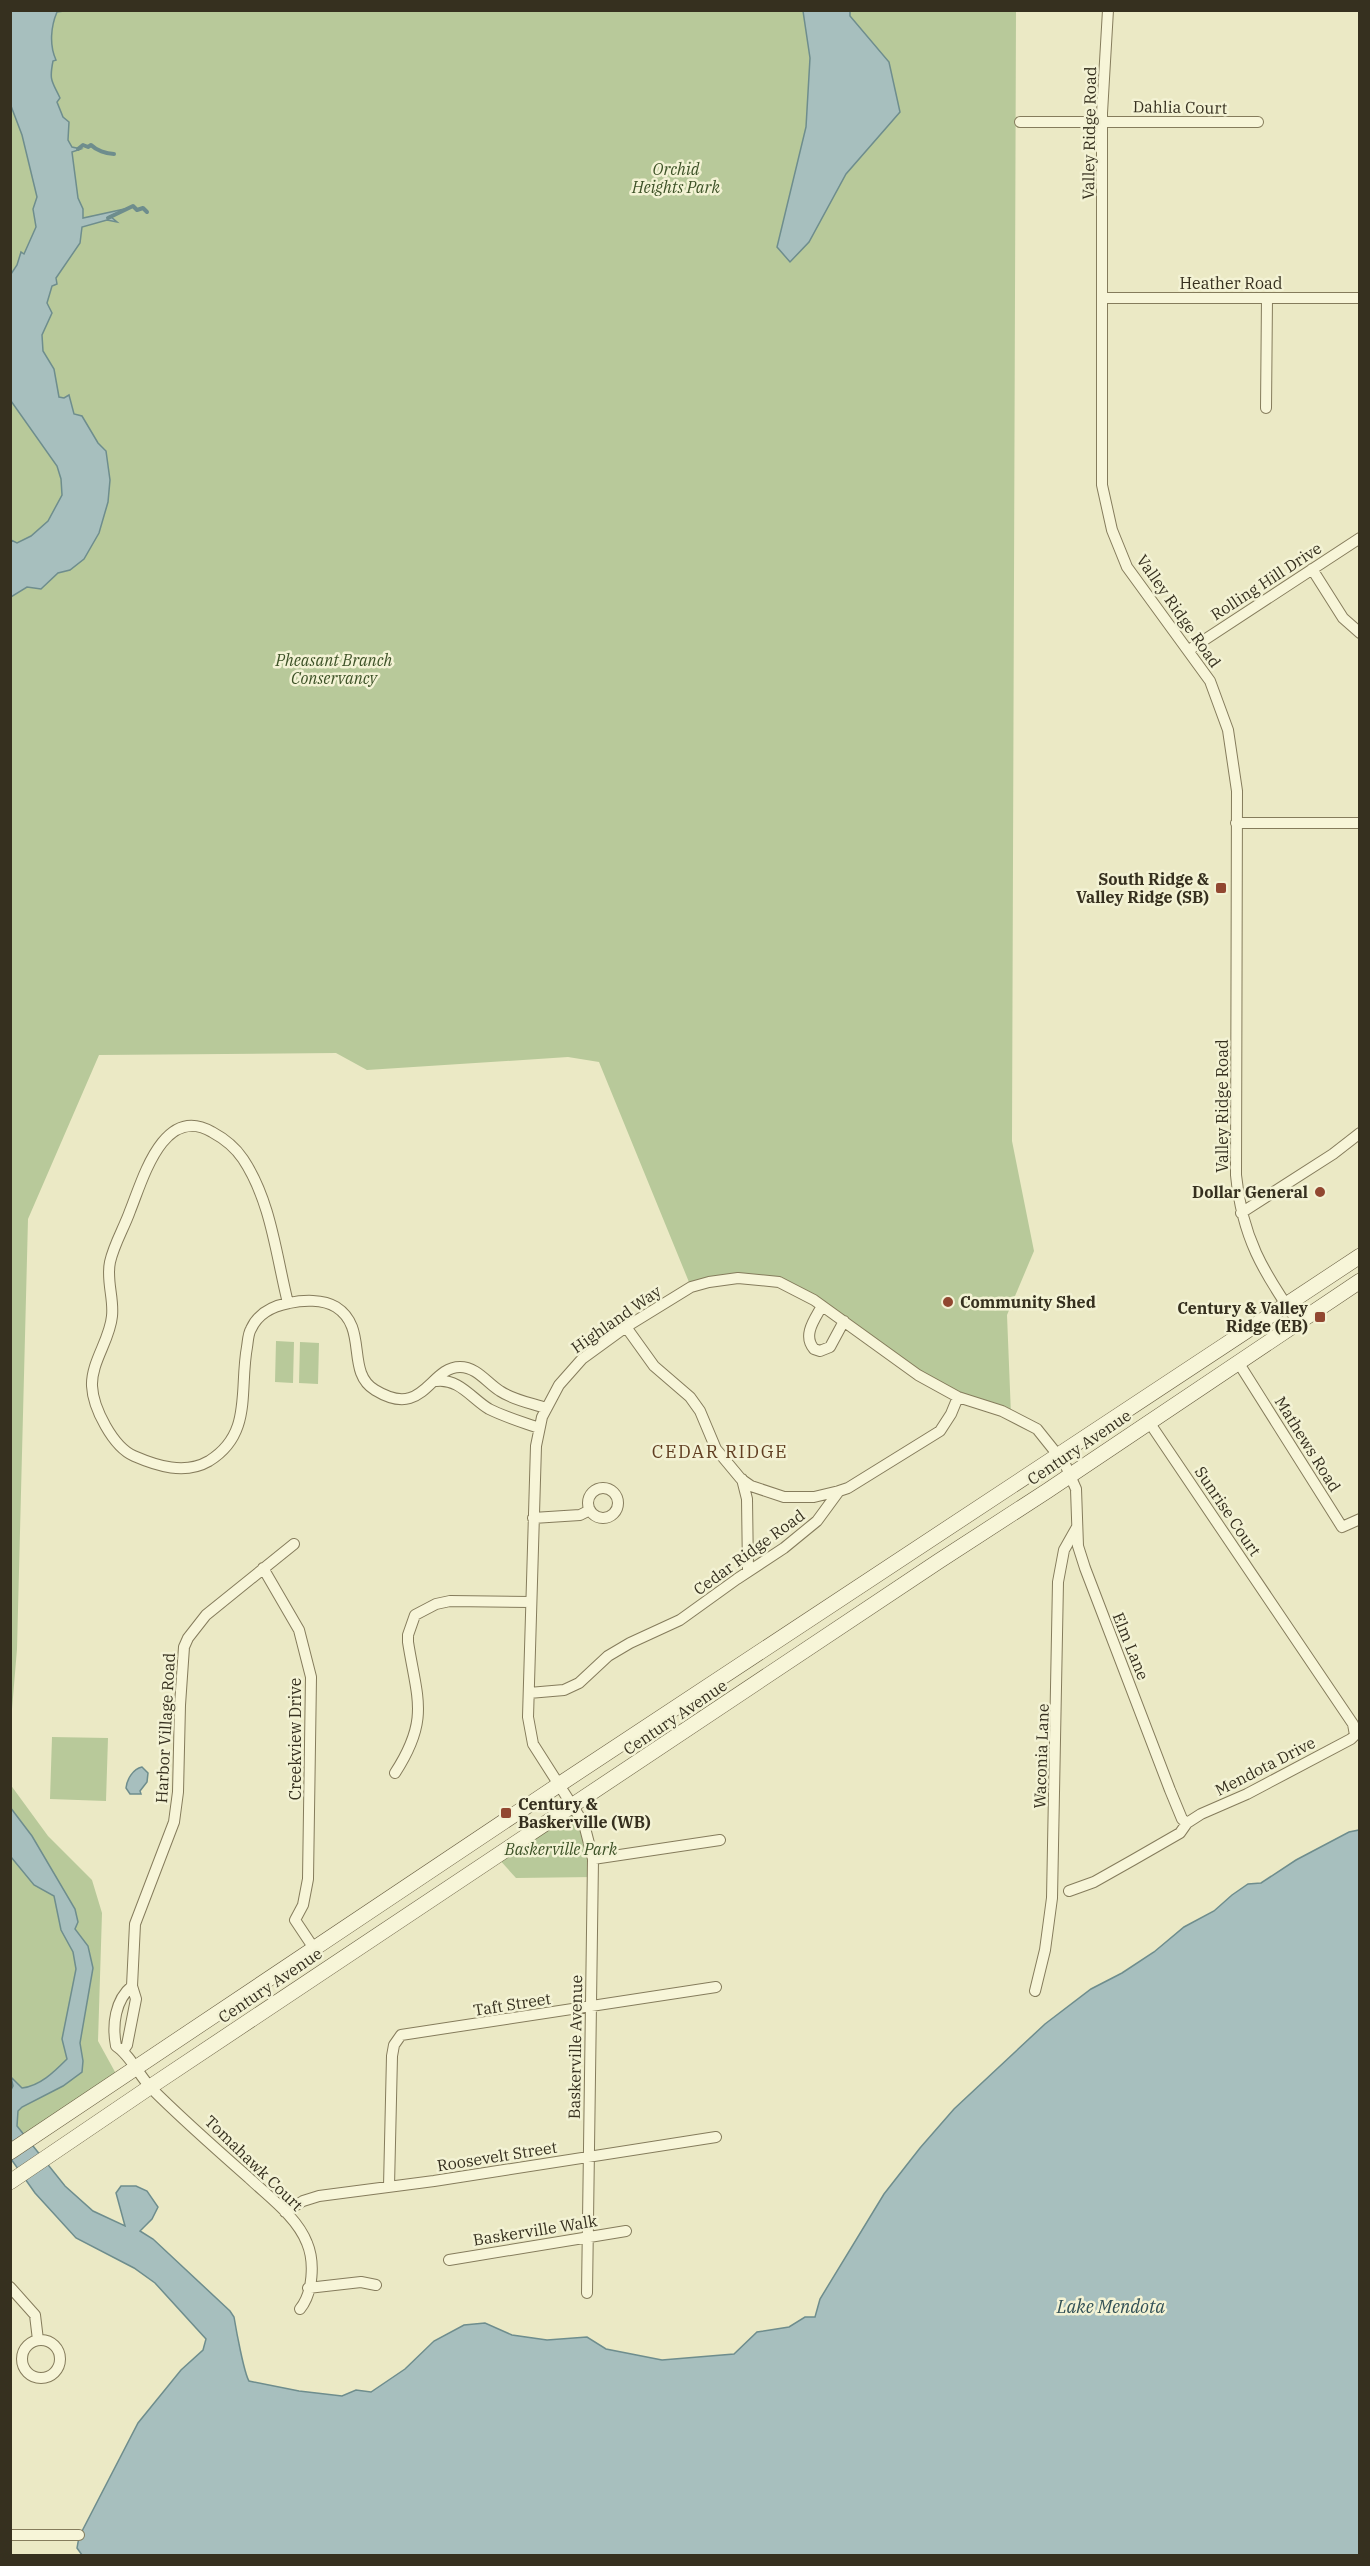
<svg xmlns="http://www.w3.org/2000/svg" width="1370" height="2566" viewBox="0 0 1370 2566" font-family="'IBM Plex Serif',serif">
  <style>
    .green { fill: #b8c99a }
    .water { fill: #a7bfbe; stroke: #6e8d8d; stroke-width: 1.5 }
    .lines { fill: none; stroke-linecap: round; stroke-linejoin: round }
    .stream { stroke: #6e8d8d; stroke-width: 4 }
    .minor-casing { stroke: #857c5c; stroke-width: 12 }
    .secondary-casing { stroke: #675d40; stroke-width: 16 }
    .minor { stroke: #f7f5d8; stroke-width: 10 }
    .secondary { stroke: #f7f5d8; stroke-width: 15 }
    .poi-dot { fill: #914730; stroke: #f3f2d4; stroke-width: 2 }
    .labels { text-anchor: middle; stroke-width: 5; stroke-linejoin: round; paint-order: stroke }
    .street-label { font-size: 16px; fill: #36301f; stroke: #f3f2d4 }
    .park-label { font-size: 16px; font-style: italic; fill: #3d5227; stroke: #f3f2d4 }
    .poi-label { font-size: 16px; font-weight: bold; fill: #36301f; stroke: #f3f2d4; text-anchor: end }
    .neighbourhood-label { font-size: 18px; letter-spacing: 1.5px; fill: #603e21; stroke: #f3f2d4 }
    .water-label { font-size: 18px; font-style: italic; fill: #304f55; stroke: #f3f2d4 }
  </style>
  <rect width="100%" height="100%" fill="#ebe9c5"/>
  <path class="green" d="M 11,11 L 1016,11 L 1012,1141 L 1034,1251 L 1007,1315 L 1011,1415 L 958,1397 L 837,1316 L 760,1278 L 691,1287 L 599,1062 L 568,1057 L 367,1070 L 336,1053 L 99,1055 L 28,1219 L 17,1649 L 11,1721 Z
    M 276,1341 L 294,1342 L 293,1383 L 275,1382 Z
    M 300,1342 L 319,1343 L 318,1384 L 299,1383 Z
    M 52,1737 L 108,1738 L 106,1801 L 50,1799 Z
    M 10,1784 L 48,1836 L 92,1880 L 102,1913 L 98,2041 L 120,2081 L 10,2152 Z
    M 574,1806 L 594,1877 L 516,1878 L 497,1857 Z"/>
  <path class="water" d="M 11,10 L 64,11 L 57,12 C 51,26 49,45 56,60 L 53,61 C 49,81 52,81 60,98 L 57,102 L 63,117 L 69,122 L 68,140 L 72,147 L 81,149 L 72,152 L 78,198 L 83,209 L 83,218 L 129,208 L 110,216 L 117,222 L 107,220 L 82,227 L 80,243 L 56,278 L 57,284 L 52,286 L 47,303 L 52,313 L 42,335 L 43,351 L 54,369 L 59,397 L 64,398 L 69,395 L 74,414 L 82,416 L 98,443 L 106,451 L 110,480 L 108,502 L 99,533 L 84,559 L 70,570 L 58,573 L 41,589 L 27,587 L 11,597 L 11,540 L 17,543 L 31,536 L 48,521 L 62,495 L 61,479 L 57,466 L 11,401 L 11,274 L 17,265 L 21,252 L 24,254 L 36,227 L 33,209 L 37,197 L 22,135 L 11,106 Z
    M 803,11 L 850,11 L 850,16 L 889,62 L 900,112 L 846,174 L 809,242 L 790,262 L 777,247 L 806,127 L 810,58 Z
    M 142,1767 L 148,1773 L 147,1782 L 140,1791 L 141,1794 L 130,1794 L 126,1788 C 127,1779 133,1769 142,1767 Z
    M 10,1807 L 32,1836 L 75,1909 L 78,1922 L 75,1929 L 88,1946 L 93,1968 L 80,2043 L 83,2061 L 82,2072 L 63,2086 L 22,2107 L 18,2111 L 17,2126 L 65,2186 L 93,2211 L 125,2226 L 116,2193 L 121,2186 L 136,2186 L 147,2191 L 158,2207 L 152,2219 L 140,2231 L 153,2239 L 230,2311 L 234,2317 C 236,2329 244,2373 249,2381 L 299,2391 L 342,2396 L 356,2390 L 371,2392 L 405,2369 L 434,2341 L 464,2325 L 485,2323 L 512,2335 L 547,2340 L 587,2337 L 606,2349 L 662,2360 L 734,2354 L 757,2332 L 789,2327 L 805,2317 L 815,2317 L 820,2299 L 884,2194 L 920,2148 L 954,2109 L 1045,2024 L 1091,1989 L 1122,1973 L 1154,1952 L 1184,1927 L 1214,1911 L 1232,1895 L 1248,1884 L 1261,1883 L 1296,1860 L 1349,1832 L 1359,1830 L 1359,2555 L 82,2555 L 77,2548 L 79,2537 L 138,2423 L 181,2370 L 203,2350 L 206,2339 L 155,2283 L 134,2268 L 76,2238 L 35,2193 L 11,2159 L 10,2092 L 13,2086 L 11,2077 L 22,2088 C 40,2086 54,2072 67,2059 L 62,2039 L 76,1969 L 73,1952 L 61,1930 L 54,1896 L 34,1885 L 11,1857 Z"/>
  <g class="lines">
    <path class="stream" d="M 78,149 L 83,145 L 88,147 L 91,145 C 96,150 106,154 114,154
      M 108,218 L 133,206 L 137,210 L 143,208 L 147,212"/>
    <g class="minor-casing">
      <path id="minor" d="M 1108,10 L 1102,113 L 1102,485 L 1112,530 L 1127,567 L 1210,681 L 1228,730 L 1237,791 L 1236,1175 C 1242,1237 1263,1272 1298,1322
        M 1020,122 L 1258,122
        M 1103,298 L 1360,298
        M 1266,408 L 1267,298
        M 1312,569 L 1343,618 L 1360,633
        M 1189,650 L 1360,538
        M 1236,823 L 1360,823
        M 1241,1213 L 1333,1154 L 1360,1133
        M 288,1303 C 276,1255 271,1201 243,1159 C 235,1147 225,1139 212,1132 C 163,1104 143,1179 130,1211 C 124,1228 114,1244 110,1262 C 106,1280 114,1298 112,1316 C 110,1340 91,1362 92,1386 C 93,1408 113,1447 134,1456 C 157,1466 185,1475 209,1461 C 253,1434 239,1390 247,1347 C 248,1341 248,1334 251,1329 C 258,1313 273,1306 289,1303 C 303,1300 323,1299 336,1307 C 369,1328 345,1372 375,1390 C 424,1420 429,1367 460,1367 C 477,1367 487,1383 500,1391 C 513,1400 531,1403 546,1408
        M 822,1306 C 815,1319 802,1335 814,1349 L 820,1351 L 830,1347 L 844,1321
        M 626,1327 L 654,1366 L 690,1397 L 700,1411 L 716,1449 L 741,1479 L 751,1486 L 784,1497 L 814,1497 L 839,1491
        M 1238,1362 L 1342,1527 L 1360,1519
        M 436,1381 C 459,1378 472,1399 489,1409 C 505,1417 522,1422 539,1428
        M 742,1479 L 747,1499 L 748,1571
        M588 1503a15 15 0 1 1 30 0a15 15 0 1 1-30 0Z
        M 533,1518 L 580,1515 L 590,1510
        M 263,1568 L 299,1630 L 311,1677 L 308,1879 L 303,1905 L 295,1920 L 315,1950
        M 529,1693 L 564,1690 L 579,1683 L 608,1656 L 630,1643 L 680,1620 L 737,1579 L 784,1548 L 817,1521 L 839,1491 L 848,1488 L 940,1431 L 951,1414 L 958,1397
        M 395,1773 C 430,1719 417,1699 408,1642 L 408,1635 L 415,1615 L 436,1604 L 450,1601 L 531,1602
        M 593,1859 L 720,1840
        M 1069,1891 L 1094,1882 L 1133,1860 L 1180,1833 L 1187,1823 L 1201,1814 L 1247,1794 L 1351,1739 L 1355,1735 L 1353,1724 L 1149,1422
        M 132,1986 C 115,2000 112,2025 116,2046 C 130,2055 139,2075 151,2088 C 182,2119 216,2149 249,2178 C 269,2197 297,2217 307,2243 C 315,2262 313,2293 300,2309
        M 1035,1991 L 1045,1950 L 1052,1898 L 1058,1582 L 1064,1550 L 1077,1527
        M 123,2051 L 127,2045 L 136,1999 L 132,1986 L 135,1924 L 174,1822 L 178,1792 L 180,1705 L 184,1647 L 188,1638 L 206,1615 L 294,1544
        M 389,2186 L 392,2056 L 394,2045 L 401,2035 L 716,1987
        M 285,2212 L 303,2201 L 319,2196 L 434,2181 L 716,2137
        M 449,2260 L 626,2231
        M 10,2287 L 35,2315 L 38,2340
        M 308,2288 L 361,2282 L 376,2285
        M 587,2293 L 593,1859 L 584,1824 L 533,1744 L 528,1717 L 536,1446 L 542,1417 L 559,1385 L 582,1359 L 626,1327 L 691,1287 L 709,1282 L 738,1278 L 779,1282 L 814,1300 L 918,1375 L 958,1397 L 1002,1411 L 1037,1429 L 1065,1464 L 1076,1489 L 1078,1546 L 1085,1568 L 1170,1790 L 1182,1819 L 1187,1823
        M22 2359a19 19 0 1 1 38 0a19 19 0 1 1-38 0Z
        M 10,2535 L 79,2535"/>
    </g>
    <g class="secondary-casing">
      <path id="secondary" d="M 10,2152 L 560,1784 L 1360,1256
        M 10,2182 L 150,2087 L 939,1561 L 1047,1491 L 1360,1281"/>
    </g>
    <use href="#minor" class="minor"/>
    <use href="#secondary" class="secondary"/>
  </g>
  <g class="poi-dot">
    <rect x="1215" y="882" width="12" height="12" rx="3"/>
    <circle cx="1320" cy="1192" r="6"/>
    <circle cx="948" cy="1302" r="6"/>
    <rect x="1314" y="1311" width="12" height="12" rx="3"/>
    <rect x="500" y="1807" width="12" height="12" rx="3"/>
  </g>
  <g class="labels">
    <g class="street-label">
      <text transform="translate(1180 107) rotate(1)" y="6">Dahlia Court</text>
      <text transform="translate(1089 133) rotate(-89)" y="6">Valley Ridge Road</text>
      <text x="1231" y="289">Heather Road</text>
      <text transform="translate(1266 581) rotate(-33)" y="6">Rolling Hill Drive</text>
      <text transform="translate(1179 611) rotate(55)" y="6">Valley Ridge Road</text>
      <text transform="translate(1222 1106) rotate(-90)" y="6">Valley Ridge Road</text>
      <text transform="translate(616 1319) rotate(-35)" y="6">Highland Way</text>
      <text transform="translate(1308 1444) rotate(58)" y="6">Mathews Road</text>
      <text transform="translate(1079 1447) rotate(-34)" y="6">Century Avenue</text>
      <text transform="translate(1228 1511) rotate(56)" y="6">Sunrise Court</text>
      <text transform="translate(749 1552) rotate(-36)" y="6">Cedar Ridge Road</text>
      <text transform="translate(1131 1646) rotate(68)" y="6">Elm Lane</text>
      <text transform="translate(675 1717) rotate(-34)" y="6">Century Avenue</text>
      <text transform="translate(165 1728) rotate(-87)" y="6">Harbor Village Road</text>
      <text transform="translate(295 1739) rotate(-90)" y="6">Creekview Drive</text>
      <text transform="translate(1041 1756) rotate(-88)" y="6">Waconia Lane</text>
      <text transform="translate(1265 1766) rotate(-27)" y="6">Mendota Drive</text>
      <text transform="translate(270 1985) rotate(-34)" y="6">Century Avenue</text>
      <text transform="translate(512 2004) rotate(-9)" y="6">Taft Street</text>
      <text transform="translate(575 2047) rotate(-89)" y="6">Baskerville Avenue</text>
      <text transform="translate(497 2156) rotate(-9)" y="6">Roosevelt Street</text>
      <text transform="translate(254 2163) rotate(44)" y="6">Tomahawk Court</text>
      <text transform="translate(535 2230) rotate(-9)" y="6">Baskerville Walk</text>
    </g>
    <g class="park-label">
      <text x="676" y="175">Orchid<tspan x="676" dy="18">Heights Park</tspan></text>
      <text x="334" y="666">Pheasant Branch<tspan x="334" dy="18">Conservancy</tspan></text>
      <text x="561" y="1855">Baskerville Park</text>
    </g>
    <g class="poi-label">
      <text x="1209" y="885">South Ridge &amp;<tspan x="1209" dy="18">Valley Ridge (SB)</tspan></text>
      <text x="1308" y="1198">Dollar General</text>
      <text x="960" y="1308" text-anchor="start">Community Shed</text>
      <text x="1308" y="1314">Century &amp; Valley<tspan x="1308" dy="18">Ridge (EB)</tspan></text>
      <text x="518" y="1810" text-anchor="start">Century &amp;<tspan x="518" dy="18">Baskerville (WB)</tspan></text>
    </g>
    <g class="neighbourhood-label">
      <text x="720" y="1458">CEDAR RIDGE</text>
    </g>
    <g class="water-label">
      <text x="1111" y="2313">Lake Mendota</text>
    </g>
  </g>
  <rect width="1370" height="2566" fill="none" stroke="#36301f" stroke-width="24"/>
</svg>
